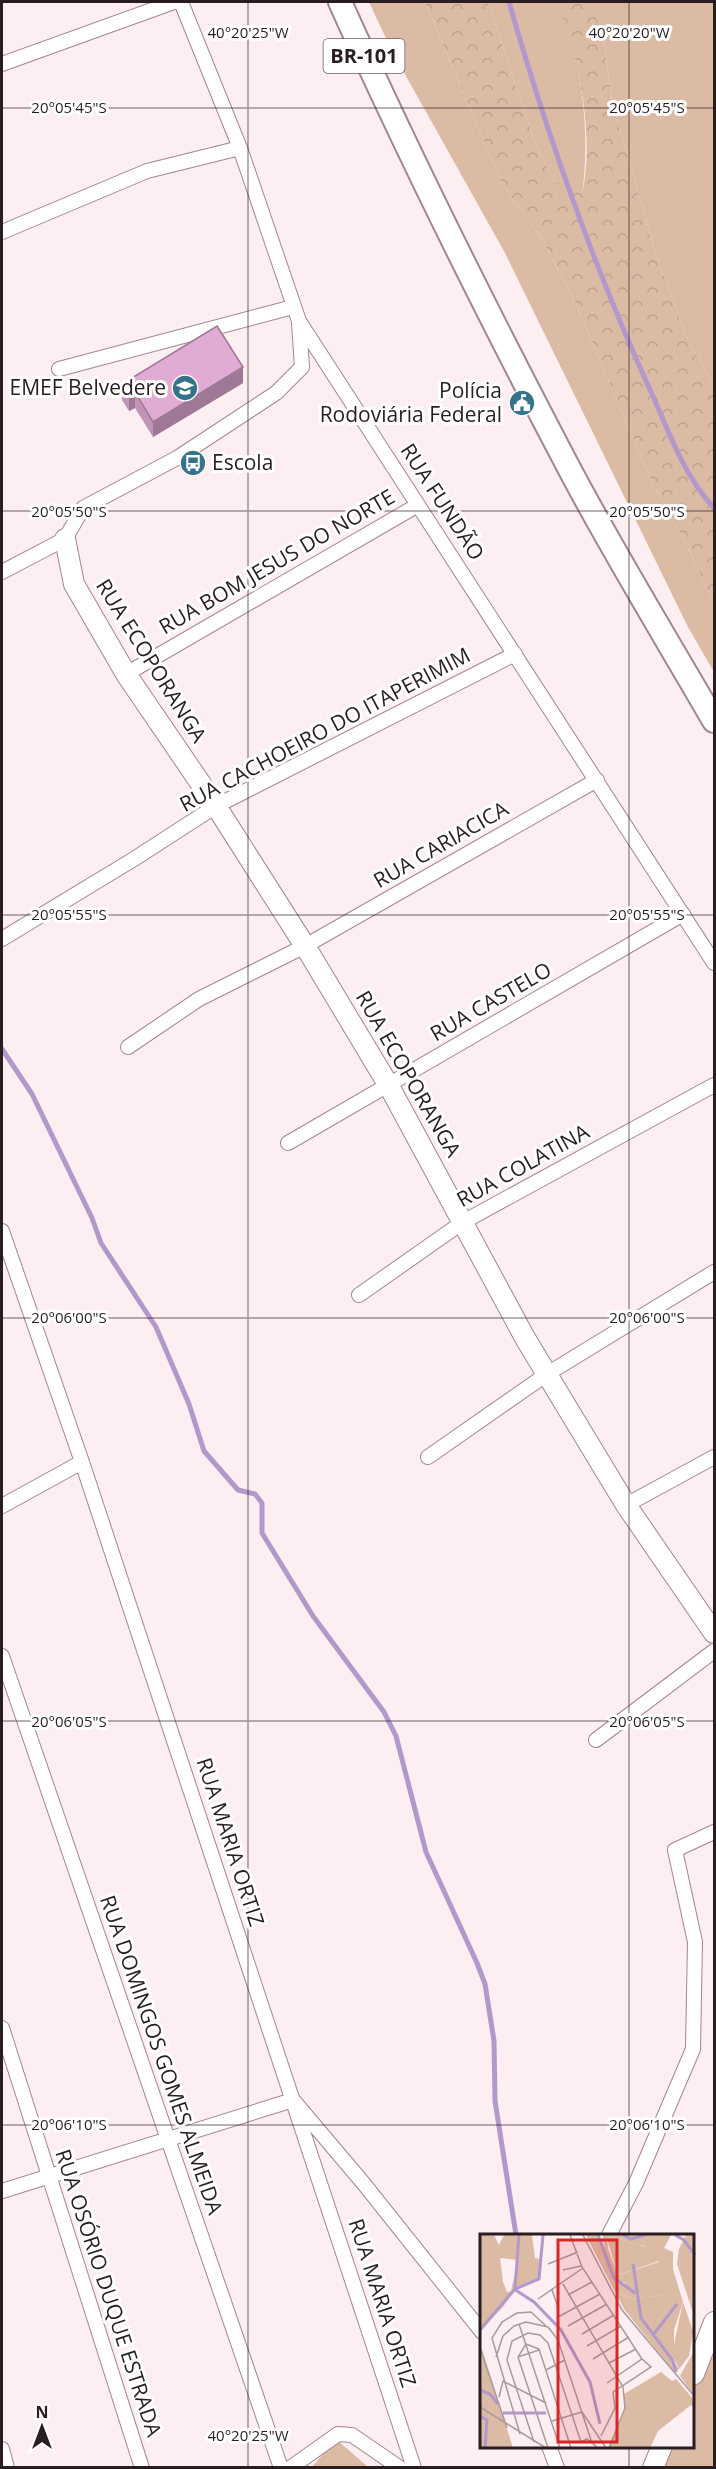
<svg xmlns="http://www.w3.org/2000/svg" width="716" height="2469" viewBox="0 0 716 2469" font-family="'Open Sans',sans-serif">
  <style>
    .grass { fill: #dcbba4 }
    .forest { fill: url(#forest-crowns) }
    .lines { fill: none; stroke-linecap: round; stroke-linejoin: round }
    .stream { stroke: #b398cc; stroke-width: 5 }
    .street-casing { stroke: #a4868d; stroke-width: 16 }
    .secondary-casing { stroke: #a4868d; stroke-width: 22 }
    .primary-casing { stroke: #a4868d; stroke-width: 26 }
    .street { stroke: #fff; stroke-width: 14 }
    .secondary { stroke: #fff; stroke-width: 20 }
    .primary { stroke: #fff; stroke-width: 22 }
    .wall { fill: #c294b6 }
    .shaded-wall { fill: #9e7894 }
    .building { fill: #e1acd4; stroke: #9e7894; stroke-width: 1.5 }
    .ticks { fill: none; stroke: #291d20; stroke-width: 1.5; stroke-opacity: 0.45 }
    .labels { text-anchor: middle; stroke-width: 6; stroke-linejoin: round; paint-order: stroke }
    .shield { fill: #fff; stroke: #696163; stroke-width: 1.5 }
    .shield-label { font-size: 20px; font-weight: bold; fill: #291d20 }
    .poi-label { font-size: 21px; fill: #291d20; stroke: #fff; text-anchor: end }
    .street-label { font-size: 21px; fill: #291d20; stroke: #fff }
    .inset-river { fill: none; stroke: #b398cc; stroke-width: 3 }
    .inset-road { fill: none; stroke: #a89a9d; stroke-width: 1.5 }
    .view { fill: #d62828; fill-opacity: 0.15; stroke: #d62828; stroke-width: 3 }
    .inset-edge { fill: none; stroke: #291d20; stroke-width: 3 }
    .ticks-label { font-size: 15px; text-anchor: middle; fill: #291d20; stroke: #fff; stroke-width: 6; stroke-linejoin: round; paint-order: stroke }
  </style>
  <defs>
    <pattern id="forest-crowns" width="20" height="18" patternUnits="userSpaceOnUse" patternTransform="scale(1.5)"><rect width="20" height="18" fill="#dcbba4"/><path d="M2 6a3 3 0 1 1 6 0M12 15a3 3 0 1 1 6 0" fill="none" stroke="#bda08d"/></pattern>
  </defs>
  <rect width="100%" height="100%" fill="#fceef1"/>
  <path class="grass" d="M 369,2 L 425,2 L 502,184 L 542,239 L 575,302 L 653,485 L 690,552 L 714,603 L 714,672 L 688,627 L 505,253 L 392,51 Z
    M 488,2 L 557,2 C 582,61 591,131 582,195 L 553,180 L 534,140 Z
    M 602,2 L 714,2 L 714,385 L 688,340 L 657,258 L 612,101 L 602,25 Z
    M 714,2322 L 714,2467 L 652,2468 L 661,2447 L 694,2446 L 694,2371 Z
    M 336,2439 L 368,2467 L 311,2468 Z"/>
  <path class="forest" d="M 425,2 L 488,2 L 534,140 L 553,180 L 582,194 C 595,137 579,56 557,2 L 602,2 L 602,25 L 612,101 L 657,258 L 688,340 L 714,385 L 714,603 L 690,552 L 653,485 L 575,302 L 542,239 L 502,184 Z"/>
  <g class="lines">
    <path class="stream" d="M 509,2 C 547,135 594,267 651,392 C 669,432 684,476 714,508
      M 2,1049 L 32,1094 L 92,1218 L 101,1243 L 156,1327 L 189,1404 L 204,1451 L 238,1490 L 255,1494 L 262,1503 L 262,1533 L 313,1616 L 384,1712 L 396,1736 L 426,1852 L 477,1963 L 485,1984 L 494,2041 L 495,2101 L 516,2235"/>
    <g class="street-casing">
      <path id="street" d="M 181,2 L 240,148 L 299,321 L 714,963
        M 2,64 L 174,2
        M 2,232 L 147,171 L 240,148
        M 59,369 L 293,307
        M 2,572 L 65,539 L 83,508 L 177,458 L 276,393 L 302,367 L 299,323
        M 126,674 L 418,505
        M 2,939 L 134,859 L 216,806 L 515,654
        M 128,1047 L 199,999 L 305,946 L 597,780
        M 288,1143 L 683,914
        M 2,1231 L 82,1462 L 414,2468
        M 359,1295 L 463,1222 L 714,1085
        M 428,1457 L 547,1374 L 714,1272
        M 626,1505 L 714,1457
        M 2,1506 L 82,1462
        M 2,1656 L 281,2468
        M 596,1740 L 714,1651
        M 2,2028 L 142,2468
        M 2,2191 L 293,2100 L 364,2184 L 482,2332
        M 609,2235 L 636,2183 L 693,2049 L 695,1942 L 675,1850 L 714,1832
        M 549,2446 L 557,2468
        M 2,2449 L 7,2468
        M 290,2468 L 338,2434 L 352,2435 L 400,2468"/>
    </g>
    <g class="secondary-casing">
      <path id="secondary" d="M 65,539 L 74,584 L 126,674 L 216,806 L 305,946 L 389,1086 L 525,1338 L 626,1505 L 714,1633
        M 694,2374 L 714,2322
        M 653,2468 L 662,2446"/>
    </g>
    <g class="primary-casing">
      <path id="primary" d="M 340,2 C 411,160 489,316 570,470 C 615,555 666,638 714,721"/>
    </g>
    <use href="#street" class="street"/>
    <use href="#secondary" class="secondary"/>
    <use href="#primary" class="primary"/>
  </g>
  <path class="wall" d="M 243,383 L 153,437 L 135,408 L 129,411 L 122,400 L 122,384 Z"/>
  <path class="shaded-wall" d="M 243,367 L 243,383 L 153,437 L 153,422 Z
    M 135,392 L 135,408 L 129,411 L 129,396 Z"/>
  <path class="building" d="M 217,326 L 243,367 L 153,422 L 135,392 L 129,396 L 122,384 Z"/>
  <path class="ticks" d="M 248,2 L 248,2468M 629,2 L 629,2235M 2,108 L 714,108M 2,511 L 714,511M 2,915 L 714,915M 2,1318 L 714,1318M 2,1721 L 714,1721M 2,2125 L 714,2125M 629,2446 L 629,2468"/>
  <defs>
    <g id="school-disc" transform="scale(1.35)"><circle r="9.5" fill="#367289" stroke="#fff"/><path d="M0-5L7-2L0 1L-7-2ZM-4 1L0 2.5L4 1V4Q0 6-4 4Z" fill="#fff"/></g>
    <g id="civic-disc" transform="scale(1.35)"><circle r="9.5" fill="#367289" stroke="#fff"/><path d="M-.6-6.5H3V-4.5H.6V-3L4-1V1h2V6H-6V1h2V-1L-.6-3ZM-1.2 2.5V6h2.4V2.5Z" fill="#fff"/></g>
    <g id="bus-disc" transform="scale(1.35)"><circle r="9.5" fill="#367289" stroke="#fff"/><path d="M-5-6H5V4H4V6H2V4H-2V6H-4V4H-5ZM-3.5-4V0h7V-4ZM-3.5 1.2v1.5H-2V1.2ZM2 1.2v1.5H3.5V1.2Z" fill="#fff"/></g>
  </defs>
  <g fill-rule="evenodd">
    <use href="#school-disc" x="185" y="388"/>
    <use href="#civic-disc" x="522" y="403"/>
    <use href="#bus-disc" x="193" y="463"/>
  </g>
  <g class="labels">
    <rect class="shield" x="323.5" y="39" width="81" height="34" rx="4.5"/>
    <g class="shield-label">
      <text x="364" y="63">BR-101</text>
    </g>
    <g class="poi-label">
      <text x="166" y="395">EMEF Belvedere</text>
      <text x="502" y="398">Polícia<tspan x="502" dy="24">Rodoviária Federal</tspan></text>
      <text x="212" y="470" text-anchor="start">Escola</text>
    </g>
    <g class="street-label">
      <text transform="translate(442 502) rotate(57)" y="7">RUA FUNDÃO</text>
      <text transform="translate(277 562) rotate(-30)" y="7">RUA BOM JESUS DO NORTE</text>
      <text transform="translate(151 661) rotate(58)" y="7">RUA ECOPORANGA</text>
      <text transform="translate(325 730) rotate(-28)" y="7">RUA CACHOEIRO DO ITAPERIMIM</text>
      <text transform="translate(441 845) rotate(-30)" y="7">RUA CARIACICA</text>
      <text transform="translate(491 1002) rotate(-30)" y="7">RUA CASTELO</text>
      <text transform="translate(408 1074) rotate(60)" y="7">RUA ECOPORANGA</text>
      <text transform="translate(523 1166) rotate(-29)" y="7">RUA COLATINA</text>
      <text transform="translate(230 1842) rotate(72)" y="7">RUA MARIA ORTIZ</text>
      <text transform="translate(161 2055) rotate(71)" y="7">RUA DOMINGOS GOMES ALMEIDA</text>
      <text transform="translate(108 2293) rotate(72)" y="7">RUA OSÓRIO DUQUE ESTRADA</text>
      <text transform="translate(382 2303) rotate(72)" y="7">RUA MARIA ORTIZ</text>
    </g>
  </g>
  <g transform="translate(480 2234)">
    <rect width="214" height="214" fill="#fceef1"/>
    <path d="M 0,1 L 14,1 L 19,11 L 24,1 L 52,1 L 55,24 L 60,25 L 58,44 L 36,53 L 23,73 L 0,96 ZM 20,24 L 38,26 L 31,57 L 27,58 L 23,48 ZM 106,1 L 110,1 L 139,60 L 155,65 L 138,50 L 148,49 L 158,57 L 161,64 L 182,61 L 179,27 L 138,41 L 127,4 L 131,2 L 159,12 L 164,12 L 169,1 L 191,1 L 184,14 L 193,18 L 193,35 L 203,68 L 194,96 L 194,128 L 199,135 L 195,139 L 144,75 ZM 2,115 L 33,214 L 0,214 ZM 214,117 L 214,161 L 200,142 ZM 181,138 L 192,147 L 196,145 L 214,166 L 214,174 L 211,171 L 178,197 L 170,214 L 128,214 L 144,177 L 144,160 Z" fill="#dcbba4" fill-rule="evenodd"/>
    <path d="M 110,1 L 116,1 L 125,22 L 123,1 L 169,1 L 167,11 L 159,12 L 131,2 L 127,4 L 128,15 L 138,41 L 182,27 L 187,31 L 180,41 L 184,51 L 183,61 L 161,64 L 158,57 L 144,48 L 139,50 L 156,65 L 139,60 ZM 206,1 L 214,1 L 214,82 L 197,30 L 199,15 ZM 203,68 L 213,97 L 209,122 L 199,135 L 192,120 Z" fill="#dcbba4"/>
    <path class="inset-river" d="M 118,1 L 134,44 L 155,59M 143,1 L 151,5 L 165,1M 195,1 L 204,6 L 215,21M 153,30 L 161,84 L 193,127 L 196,138M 35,54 L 39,1M 34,55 L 54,68 L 81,96 L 110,148 L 120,190M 0,96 L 35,55 L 59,45 L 63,1M 173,101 L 197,70M 0,156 L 10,160 L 18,170M 23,179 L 66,179M 0,182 L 7,186 L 5,214"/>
    <path class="inset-road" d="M 90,1 L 102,33 L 162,125M 103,1 L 142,76 L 215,163M 68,30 L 98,18M 83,36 L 101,32M 83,50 L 143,153 L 145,174 L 129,214M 72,56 L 78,73M 88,61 L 112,48M 58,65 L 103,34M 78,83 L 120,60M 39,90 L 80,214M 88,92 L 127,70M 102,100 L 134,81M 107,112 L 141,92M 0,114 L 27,194M 16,123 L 23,102 L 34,92 L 46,88 L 68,93 L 78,106 L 112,209 L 118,214M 38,123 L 59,116M 113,125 L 149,103M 129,129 L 156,115M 66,136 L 85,126M 19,163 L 23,147 L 66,169M 0,173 L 66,214M 72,187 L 102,178 L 126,214M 40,200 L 12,104 L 22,88 L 37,79 L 51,78 L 66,92M 121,202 L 135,174 L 133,158 L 171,133 L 162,125 L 127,149M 54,208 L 27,126 L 32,107 L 48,99 L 60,101 L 68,109 L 101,208 L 107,205 L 112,209M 68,214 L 38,123 L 46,110 L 59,115 L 91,214"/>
    <path class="view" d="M 78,6 L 137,6 L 137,208 L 78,208 Z"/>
    <rect width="214" height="214" class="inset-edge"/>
  </g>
  <g class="ticks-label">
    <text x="248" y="38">40°20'25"W</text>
    <text x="629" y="38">40°20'20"W</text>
    <text x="69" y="113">20°05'45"S</text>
    <text x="647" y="113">20°05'45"S</text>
    <text x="69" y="517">20°05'50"S</text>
    <text x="647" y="517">20°05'50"S</text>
    <text x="69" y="920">20°05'55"S</text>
    <text x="647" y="920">20°05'55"S</text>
    <text x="69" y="1323">20°06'00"S</text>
    <text x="647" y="1323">20°06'00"S</text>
    <text x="69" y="1727">20°06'05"S</text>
    <text x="647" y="1727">20°06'05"S</text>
    <text x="69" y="2130">20°06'10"S</text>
    <text x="647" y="2130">20°06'10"S</text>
    <text x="248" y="2441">40°20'25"W</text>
  </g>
  <rect width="716" height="2469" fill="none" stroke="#291d20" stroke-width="6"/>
  <g transform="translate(42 2427)" stroke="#ffffff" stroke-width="4.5" paint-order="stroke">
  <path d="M0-4.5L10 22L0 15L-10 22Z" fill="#291d20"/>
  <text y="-9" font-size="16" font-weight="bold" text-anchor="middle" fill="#291d20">N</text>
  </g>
</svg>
